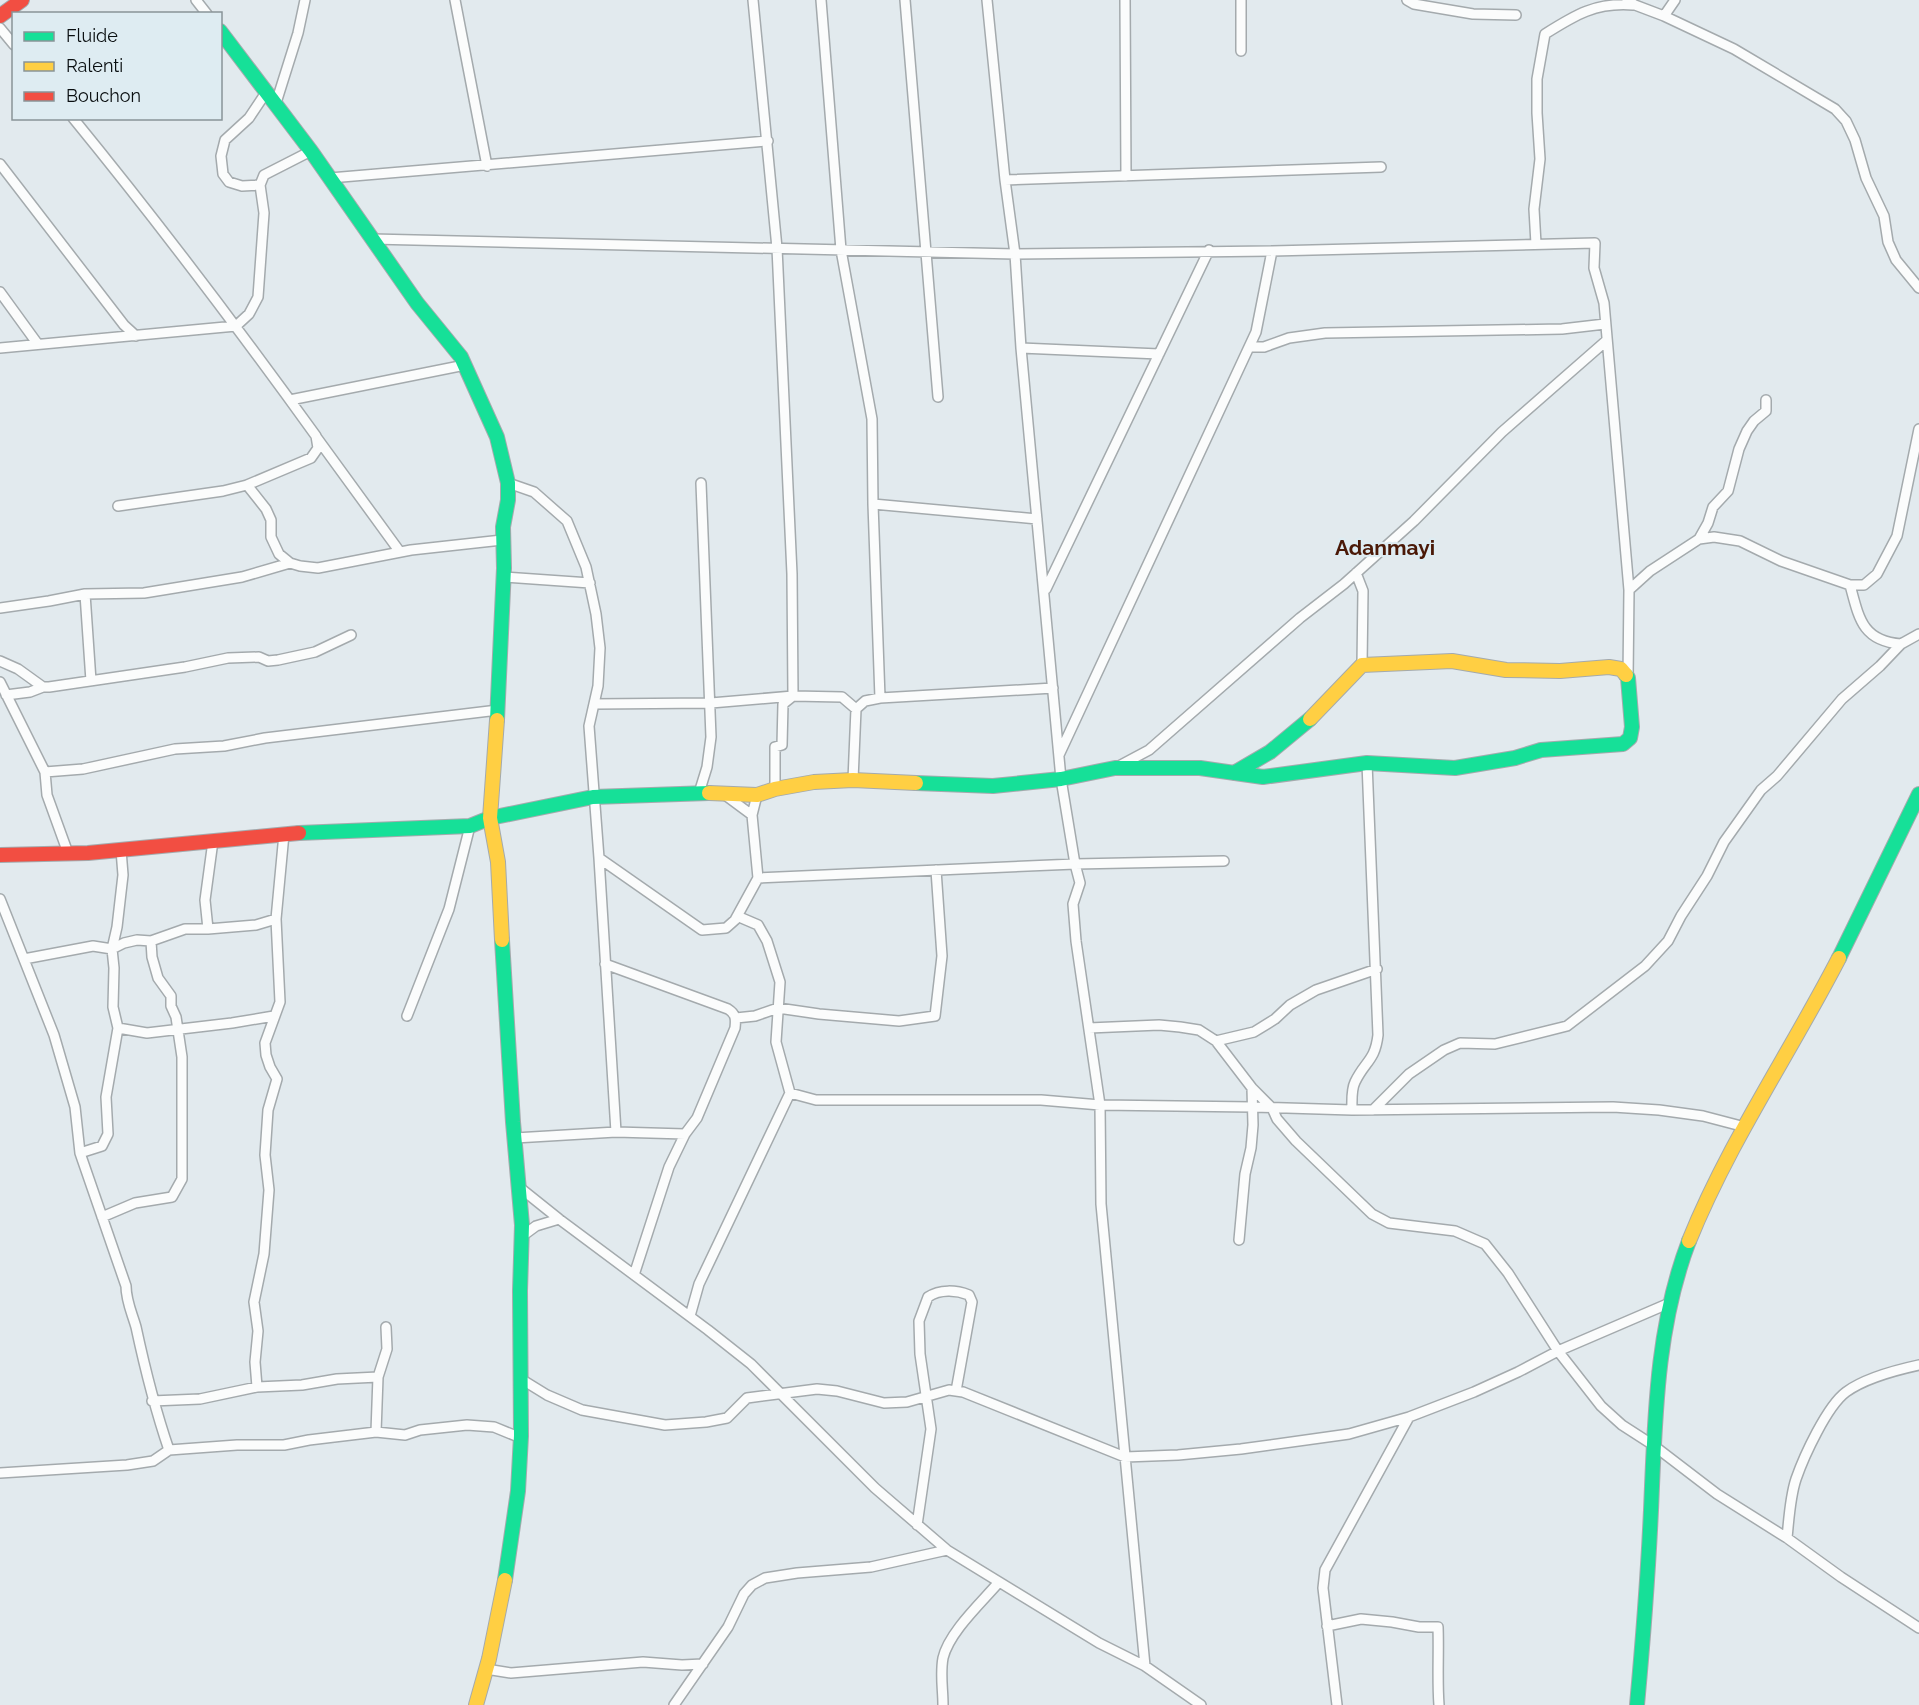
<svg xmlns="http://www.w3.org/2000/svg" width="1919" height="1705" viewBox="0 0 1919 1705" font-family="Raleway,sans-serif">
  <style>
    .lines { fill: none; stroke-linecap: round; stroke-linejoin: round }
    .street-casing { stroke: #a4aaad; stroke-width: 12 }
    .fast-casing { stroke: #a4aaad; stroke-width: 16 }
    .slow-casing { stroke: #a4aaad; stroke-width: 16 }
    .jam-casing { stroke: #a4aaad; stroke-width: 16 }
    .street { stroke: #fbfcfc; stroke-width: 9 }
    .fast { stroke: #16e098; stroke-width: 14 }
    .slow { stroke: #ffcf43; stroke-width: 14 }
    .jam { stroke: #f24e42; stroke-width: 14 }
    .labels { text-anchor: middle; stroke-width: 4.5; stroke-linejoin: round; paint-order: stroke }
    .quarter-label { font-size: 21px; font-weight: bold; fill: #4b1907; stroke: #deecf2 }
  </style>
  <rect width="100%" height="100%" fill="#e2eaee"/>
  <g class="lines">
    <g class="street-casing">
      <path id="street" d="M 196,0 L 207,14
        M 455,0 L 487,166
        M 753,0 L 777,248 L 792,574 L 793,696 L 783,704 L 782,745 L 775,747 L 775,789
        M 821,0 L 841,250 L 872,419 L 873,504 L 880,698
        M 905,0 L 938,397
        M 987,0 L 1005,180 L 1015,254 L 1021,348 L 1061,779 L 1075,864 L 1080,883 L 1073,904 L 1076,941 L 1100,1105 L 1101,1204 L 1145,1666
        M 1125,0 L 1126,176
        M 1241,0 L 1241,51
        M 1407,0 L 1414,4 L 1473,14 L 1516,15
        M 1627,0 L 1635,5 L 1664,16 L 1734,49 L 1835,109 L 1846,121 L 1855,140 L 1866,178 L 1884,216 L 1888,242 L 1896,260 L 1919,288
        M 1664,16 L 1675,0
        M 0,28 L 14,45
        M 276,103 L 298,33 L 305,0
        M 73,118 C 158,222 238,328 316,436 L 318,448 L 311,458 L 247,485 L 223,491 L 118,506
        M 0,164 L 124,325 L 136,336
        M 330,178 L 768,141
        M 1005,180 L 1381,167
        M 260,185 L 242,186 L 229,182 L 223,174 L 221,156 L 225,140 L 249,118 L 267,91
        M 372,239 L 1015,254 L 1272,251 L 1595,243 L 1594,268 L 1604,303 L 1629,590 L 1628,678
        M 1536,244 L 1534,209 L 1540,159 L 1537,113 L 1537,79 L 1545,34 C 1575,15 1596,2 1633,5
        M 0,292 L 37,343
        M 1249,347 L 1264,347 L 1289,338 L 1325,333 L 1562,329 L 1605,324
        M 0,348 L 236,326 L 249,314 L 258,297 L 264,213 L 260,185 L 264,175 L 311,151
        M 1021,348 L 1159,354
        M 290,400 L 465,365
        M 317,438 L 400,552
        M 508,483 L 534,492 L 567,521 L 586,567 L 596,614 L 600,648 L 598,686 L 589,726 L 599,858 L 616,1132
        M 247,485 L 266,509 L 271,520 L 271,537 L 279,554 L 290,563 L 300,566 L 318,568 L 411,550 L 502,540
        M 873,504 L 1037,519
        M 1699,539 L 1708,523 L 1713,507 L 1728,491 L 1739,449 L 1747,431 L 1754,421 L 1766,411 L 1766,400
        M 1356,573 L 1363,591 L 1362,665
        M 503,577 L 590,583
        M 1850,585 C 1859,618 1862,641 1901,644
        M 1046,589 L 1209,250
        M 1629,590 L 1650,571 L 1699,539 L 1714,537 L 1740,541 L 1781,561 L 1850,585 L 1864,585 L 1877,574 L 1897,536 L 1919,429
        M 85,594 L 91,681
        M 0,608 L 49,601 L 85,594 L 144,593 L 242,577 L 290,563
        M 0,661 L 18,669 L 43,687 L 49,687 L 185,667 L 228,658 L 259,657 L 268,661 L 278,660 L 315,652 L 351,635
        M 0,682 L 45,772
        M 6,695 L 30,692 L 43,687
        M 594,704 L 711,703 L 793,696 L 842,697 L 856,709
        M 1059,755 L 1256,332 L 1272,251
        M 1119,766 L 1149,750 L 1300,618 L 1344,584 L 1414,521 L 1502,432 L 1606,341
        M 853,780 L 856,709 L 865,701 L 880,698 L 1053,688
        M 699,793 L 707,767 L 711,737 L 701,483
        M 725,795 L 752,815
        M 68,853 L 47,795 L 45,772 L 83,769 L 175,749 L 224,746 L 265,738 L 498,710
        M 599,858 L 702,930 L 726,928 L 735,920 L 758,878 L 752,815 L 757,795
        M 758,878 L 1075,864 L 1224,861
        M 0,899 L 54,1035 L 75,1107 L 80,1153 L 126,1286 C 126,1301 132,1313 136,1327 C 145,1369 155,1409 169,1450 L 153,1461 L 127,1465 L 0,1473
        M 208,929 L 205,900 L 213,841
        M 24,959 L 93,946 L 112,949 L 124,943 L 137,940 L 151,941 L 185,929 L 208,929 L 256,925 L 276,919
        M 605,964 L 728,1009 C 736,1014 736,1019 735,1028 L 697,1118 L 685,1134 L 669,1167 L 634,1275
        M 407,1016 L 449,909 L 470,826
        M 736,1018 L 755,1016 L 778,1008 L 819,1014 L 899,1021 L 935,1016 L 942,956 L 936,870
        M 118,1028 L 113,1007 L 114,968 L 112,949 L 117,927 L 123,875 L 121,850
        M 1089,1028 L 1159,1025 L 1180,1027 L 1199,1030 L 1216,1041 L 1252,1088 L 1272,1108 L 1277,1119 L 1296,1141 L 1372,1214 L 1389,1223 L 1455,1231 L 1485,1244 L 1508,1273 L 1558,1351 L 1601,1406 L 1622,1425 L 1653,1445 L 1717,1494 L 1787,1538 L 1841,1577 L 1919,1628
        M 1216,1041 L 1254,1032 L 1275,1019 L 1290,1005 L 1316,990 L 1377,969
        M 790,1093 L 816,1100 L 1041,1100 L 1100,1105 L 1252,1107 L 1352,1110 L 1613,1107 L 1659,1110 L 1703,1116 L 1745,1127
        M 1352,1110 C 1352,1101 1351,1090 1355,1082 C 1365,1061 1375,1061 1378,1035 L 1367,763
        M 1373,1110 L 1409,1074 L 1444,1050 L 1460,1043 L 1495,1044 L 1567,1026 L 1645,966 L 1668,941 L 1681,916 L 1707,876 L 1724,842 L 1761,790 L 1777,776 L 1842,699 L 1880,666 L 1901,644 L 1919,634
        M 515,1138 L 616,1132 L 685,1134
        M 80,1153 L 102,1146 L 108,1134 L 106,1097 L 118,1028 L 147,1033 L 232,1023 L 274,1016
        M 519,1187 L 559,1219 L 708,1330 L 751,1364 L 875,1488 L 947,1550 L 1099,1643 L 1145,1666 L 1201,1705
        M 102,1217 L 135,1203 L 172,1197 L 182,1179 L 182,1057 L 176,1017 L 171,1006 L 171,996 L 158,978 L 152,957 L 151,941
        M 521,1237 L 536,1226 L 559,1219
        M 1239,1240 L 1245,1174 L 1251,1148 L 1253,1125 L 1252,1088
        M 690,1316 L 699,1284 L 790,1093 L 776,1042 L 780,982 L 767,941 L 758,925 L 737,916
        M 521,1379 L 547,1395 L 582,1410 L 665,1425 L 706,1422 L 727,1418 L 747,1398 L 817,1389 L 837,1391 L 884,1403 L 907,1402 L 949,1390 L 963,1392 L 1125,1457 L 1178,1455 L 1241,1449 L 1349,1434 L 1409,1417 L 1474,1392 L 1518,1372 L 1558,1351 L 1672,1302
        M 257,1387 L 255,1362 L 258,1331 L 254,1302 L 264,1254 L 269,1190 L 265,1155 L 268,1110 L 277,1079 L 270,1067 L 266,1055 L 265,1043 L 280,1002 L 276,919 L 284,834
        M 152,1401 L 200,1399 L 257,1387 L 302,1385 L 337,1379 L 378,1377
        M 376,1432 L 378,1377 L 387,1349 L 386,1327
        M 169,1450 L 237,1445 L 284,1445 L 309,1440 L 376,1432 L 405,1435 L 420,1430 L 467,1425 L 494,1427 L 521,1438
        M 917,1525 L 931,1429 L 920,1354 L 919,1321 L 928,1297 C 940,1289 956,1290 969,1295 L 972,1302 L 956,1391
        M 1787,1538 C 1789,1518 1790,1497 1796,1479 C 1804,1456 1827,1406 1846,1392 C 1865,1378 1896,1370 1919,1365
        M 1327,1626 L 1361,1619 L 1392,1622 L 1419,1627 L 1438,1627 C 1439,1653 1437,1679 1439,1705
        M 486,1669 L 511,1673 L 643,1662 L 682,1665 L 703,1664
        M 674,1705 L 728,1627 L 744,1594 L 752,1585 L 765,1578 L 797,1573 L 871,1567 L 947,1550
        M 943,1705 C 943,1689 940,1674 943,1658 C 949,1632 982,1602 999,1582
        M 1337,1705 L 1323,1588 L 1325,1570 L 1409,1417"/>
    </g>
    <g class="fast-casing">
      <path id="fast" d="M 220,31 L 311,151 L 417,303 L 461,357 L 497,437 L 508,483 L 508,500 L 503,527 L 504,568 L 497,720
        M 1234,773 L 1270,752 L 1310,719
        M 916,783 L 993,786 L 1061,779 L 1115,768 L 1200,768 L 1263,777 L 1367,763 L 1455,768 L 1515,758 L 1541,750 L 1623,744 L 1630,738 L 1632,727 L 1628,678 L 1626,675
        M 299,833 L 470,826 L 490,818 L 593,797 L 709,793
        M 502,940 L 513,1122 L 522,1225 L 520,1291 L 521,1436 L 518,1491 L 505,1580
        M 1839,958 L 1919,794
        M 1637,1705 C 1643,1640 1648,1575 1651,1510 C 1655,1419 1656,1327 1689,1241"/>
    </g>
    <g class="slow-casing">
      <path id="slow" d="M 1310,719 L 1362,665 L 1452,661 L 1506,670 L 1560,671 L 1609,667 L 1621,669 L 1626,675
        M 497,720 L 490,818 L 498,862 L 502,940
        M 709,793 L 757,795 L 775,789 L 814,782 L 853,780 L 916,783
        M 1689,1241 C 1729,1142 1790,1053 1839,958
        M 476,1705 L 489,1659 L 505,1580"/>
    </g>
    <g class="jam-casing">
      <path id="jam" d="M 0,16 L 22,0
        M 0,855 L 88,853 L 299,833"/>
    </g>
    <use href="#street" class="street"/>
    <use href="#fast" class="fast"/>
    <use href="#slow" class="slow"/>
    <use href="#jam" class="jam"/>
  </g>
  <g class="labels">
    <g class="quarter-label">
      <text x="1385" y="555">Adanmayi</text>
    </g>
  </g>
  <rect x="12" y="12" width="210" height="108" fill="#deecf2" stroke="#899498" stroke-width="1.5"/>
  <rect x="24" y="32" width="30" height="9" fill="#16e098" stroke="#899498" stroke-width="1.5"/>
  <text x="66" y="42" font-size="18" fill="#0a0f11">Fluide</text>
  <rect x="24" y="62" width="30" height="9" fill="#ffcf43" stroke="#899498" stroke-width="1.5"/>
  <text x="66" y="72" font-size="18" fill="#0a0f11">Ralenti</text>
  <rect x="24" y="92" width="30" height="9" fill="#f24e42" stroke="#899498" stroke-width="1.5"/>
  <text x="66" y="102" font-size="18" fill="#0a0f11">Bouchon</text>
</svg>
